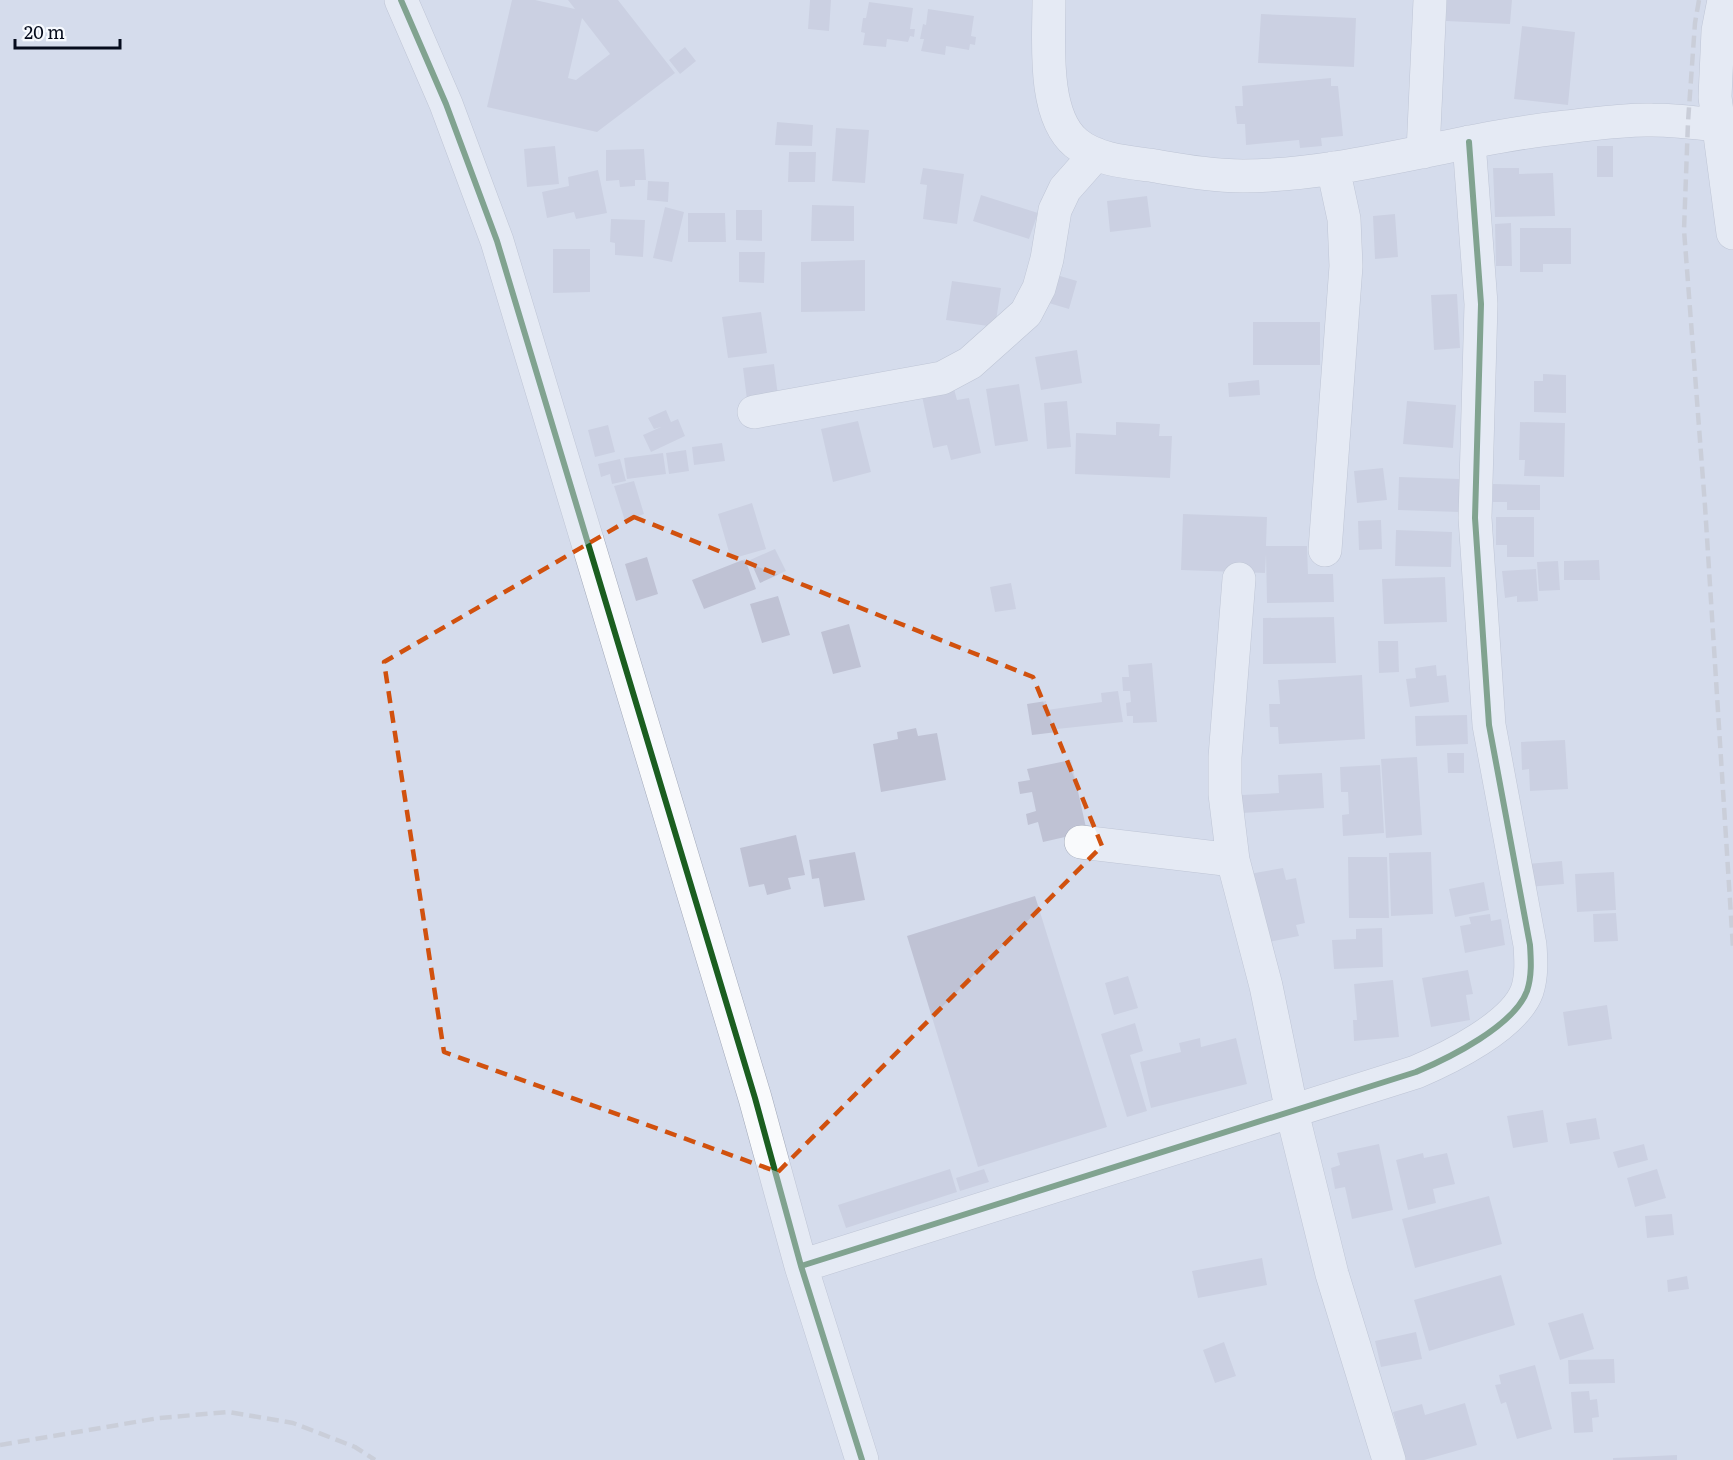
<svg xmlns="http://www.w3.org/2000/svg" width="1733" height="1460" viewBox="0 0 1733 1460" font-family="Literata,serif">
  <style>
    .building { fill: #bfc2d4; fill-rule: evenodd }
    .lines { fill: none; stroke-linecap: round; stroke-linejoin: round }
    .minor-casing { stroke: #a2a9b9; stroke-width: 34 }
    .minor { stroke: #f9fafc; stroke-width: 33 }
    .rail { stroke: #bcbdc2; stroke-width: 4.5; stroke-dasharray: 12 6; stroke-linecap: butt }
    .cycleway-casing { stroke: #f7faff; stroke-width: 10 }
    .cycleway { stroke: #1b5e20; stroke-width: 6 }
    .marked { fill: none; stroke: #d1510e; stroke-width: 4.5; stroke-dasharray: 12 8; stroke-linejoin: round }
  </style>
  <rect width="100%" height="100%" fill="#d5dcec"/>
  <path class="building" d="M 512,0 L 535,0 L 575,9 L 568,0 L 618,0 L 675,73 L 597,132 L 487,107 ZM 582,18 L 610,54 L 576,80 L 568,78 Z
    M 810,0 L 831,0 L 829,31 L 808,29 Z
    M 1447,0 L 1512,0 L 1510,24 L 1446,21 Z
    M 869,2 L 913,8 L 910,29 L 915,29 L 914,37 L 910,36 L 908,42 L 887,39 L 886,47 L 863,45 L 865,33 L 861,32 L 863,18 L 866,18 Z
    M 928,9 L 974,16 L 971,36 L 976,37 L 975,45 L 970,44 L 969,50 L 946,46 L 945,55 L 921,51 L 924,39 L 920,39 L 923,24 L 926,25 Z
    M 1261,14 L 1356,18 L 1354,67 L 1258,63 Z
    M 1522,26 L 1575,32 L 1568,105 L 1514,99 Z
    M 685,47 L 696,61 L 680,74 L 669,60 Z
    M 1331,78 L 1331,86 L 1338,86 L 1343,136 L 1321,138 L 1322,146 L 1300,148 L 1299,140 L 1246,145 L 1245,124 L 1237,124 L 1235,106 L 1243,106 L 1242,86 Z
    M 777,122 L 813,125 L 812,146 L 775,145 Z
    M 836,128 L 869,130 L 865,183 L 832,181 Z
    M 555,146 L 559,184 L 527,187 L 524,149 Z
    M 1597,146 L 1613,146 L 1613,177 L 1597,177 Z
    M 644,149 L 646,180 L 635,180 L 635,186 L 620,187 L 619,180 L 606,181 L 606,150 Z
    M 789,152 L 816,152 L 815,182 L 788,182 Z
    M 923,168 L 964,174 L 957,224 L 923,219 L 927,185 L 920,184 Z
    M 1493,168 L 1519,168 L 1519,174 L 1553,173 L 1555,216 L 1495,217 Z
    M 598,170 L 607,213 L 576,219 L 574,212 L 547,218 L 542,192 L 569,186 L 568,177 Z
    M 648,181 L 669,182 L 668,202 L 647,200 Z
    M 981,195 L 1038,213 L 1029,239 L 973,221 Z
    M 1147,196 L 1151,227 L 1110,232 L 1107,201 Z
    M 812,205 L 854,206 L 854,241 L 811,241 Z
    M 665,207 L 684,212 L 672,262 L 653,258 Z
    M 736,210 L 762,210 L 762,241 L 736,240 Z
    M 688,213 L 725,213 L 726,242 L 688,242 Z
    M 1395,214 L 1398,257 L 1375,259 L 1373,216 Z
    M 611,219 L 645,220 L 643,257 L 615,255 L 615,243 L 610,242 Z
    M 1511,223 L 1512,266 L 1496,266 L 1495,224 Z
    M 1520,228 L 1571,228 L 1571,264 L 1543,264 L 1543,272 L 1520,272 Z
    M 553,249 L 590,249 L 590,292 L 553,293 Z
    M 739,252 L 765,252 L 764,283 L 739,282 Z
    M 865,260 L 865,311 L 801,312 L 801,262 Z
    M 1050,273 L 1077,281 L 1069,309 L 1042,301 Z
    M 952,281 L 1001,288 L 995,327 L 946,320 Z
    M 1457,294 L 1460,348 L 1434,350 L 1431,295 Z
    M 761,312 L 767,353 L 728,358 L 722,317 Z
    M 1253,322 L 1320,322 L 1320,365 L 1253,365 Z
    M 1077,350 L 1082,383 L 1041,390 L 1035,357 Z
    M 774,364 L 778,396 L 747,400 L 743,368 Z
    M 1543,374 L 1566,375 L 1566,413 L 1534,412 L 1534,381 L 1543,381 Z
    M 1259,380 L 1260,395 L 1229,397 L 1228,383 Z
    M 1019,384 L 1028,441 L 995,446 L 986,389 Z
    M 954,389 L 957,400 L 969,398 L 981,453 L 951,460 L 947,445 L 933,448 L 922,396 Z
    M 1067,401 L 1071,447 L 1047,449 L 1044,403 Z
    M 1407,401 L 1456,405 L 1453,448 L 1403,444 Z
    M 666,410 L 671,422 L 678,419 L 685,436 L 651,452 L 643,435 L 661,427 L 654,429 L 648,418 Z
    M 858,421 L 871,472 L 833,482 L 821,429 Z
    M 1116,422 L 1160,424 L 1159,436 L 1172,436 L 1170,478 L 1075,474 L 1076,433 L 1116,435 Z
    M 1520,422 L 1565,423 L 1564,477 L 1524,476 L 1525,460 L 1519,460 Z
    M 608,425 L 615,452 L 595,457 L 588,430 Z
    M 722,443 L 725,461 L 694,465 L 692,447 Z
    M 686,450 L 689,471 L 669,474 L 666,453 Z
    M 663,453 L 666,474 L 627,479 L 624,458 Z
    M 620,459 L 626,481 L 612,484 L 610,474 L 601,477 L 598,464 Z
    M 1383,468 L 1387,500 L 1357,503 L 1354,471 Z
    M 1399,477 L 1460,479 L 1459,512 L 1398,510 Z
    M 634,481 L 644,514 L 625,521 L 614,486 Z
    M 1493,484 L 1540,485 L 1540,510 L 1507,510 L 1507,502 L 1493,502 Z
    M 752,503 L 766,549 L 731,559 L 718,514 Z
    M 1183,514 L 1267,517 L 1266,546 L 1307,546 L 1308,574 L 1333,574 L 1334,602 L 1267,603 L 1266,554 L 1265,573 L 1181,570 Z
    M 1496,517 L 1534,517 L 1534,557 L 1507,557 L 1507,545 L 1496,545 Z
    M 1381,520 L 1382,549 L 1359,550 L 1358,521 Z
    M 1396,530 L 1452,532 L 1451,567 L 1395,566 Z
    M 775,549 L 786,571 L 760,583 L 750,560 Z
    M 647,557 L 658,594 L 636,601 L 625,564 Z
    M 745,559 L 756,589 L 704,609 L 692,580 Z
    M 1599,560 L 1600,580 L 1564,580 L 1564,561 Z
    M 1558,561 L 1560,590 L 1539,591 L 1537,562 Z
    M 1536,569 L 1538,601 L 1517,602 L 1517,596 L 1505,598 L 1502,571 Z
    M 1445,577 L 1447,622 L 1384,624 L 1382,579 Z
    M 1011,583 L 1016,609 L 995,612 L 990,587 Z
    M 778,596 L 790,635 L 762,643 L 750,604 Z
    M 1334,617 L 1336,663 L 1263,664 L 1263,618 Z
    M 849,624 L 861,667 L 833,674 L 821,632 Z
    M 1378,641 L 1398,641 L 1399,672 L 1379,673 Z
    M 1152,663 L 1157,722 L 1133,723 L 1133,716 L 1127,716 L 1126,703 L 1131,702 L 1130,691 L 1123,691 L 1122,677 L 1129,677 L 1128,665 Z
    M 1436,665 L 1437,676 L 1446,675 L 1449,702 L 1410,707 L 1406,679 L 1416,678 L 1415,668 Z
    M 1362,675 L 1365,739 L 1279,744 L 1278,727 L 1270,727 L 1269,704 L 1280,704 L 1278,680 Z
    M 1118,691 L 1123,722 L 1057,729 L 1057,732 L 1032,735 L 1027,704 L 1046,701 L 1047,710 L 1102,702 L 1101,693 Z
    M 1467,715 L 1468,744 L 1416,746 L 1415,716 Z
    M 916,728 L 918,736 L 937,733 L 946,780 L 881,792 L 873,744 L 898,739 L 897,732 Z
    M 1565,740 L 1568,789 L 1530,791 L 1529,769 L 1522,770 L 1521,742 Z
    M 1447,753 L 1464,753 L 1464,773 L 1448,773 Z
    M 1417,757 L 1422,835 L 1386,838 L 1381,759 Z
    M 1071,760 L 1087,832 L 1043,842 L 1038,822 L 1028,825 L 1026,814 L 1036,811 L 1032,792 L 1020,794 L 1018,782 L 1030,780 L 1027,769 Z
    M 1380,765 L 1384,833 L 1343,836 L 1342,815 L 1349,814 L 1348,792 L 1341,792 L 1340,767 Z
    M 1322,773 L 1324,808 L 1242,813 L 1242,795 L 1279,793 L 1278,775 Z
    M 796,835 L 805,875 L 788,878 L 791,889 L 767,895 L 764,884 L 749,887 L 740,848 Z
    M 855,852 L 865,900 L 824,907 L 819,878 L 812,879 L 809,860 Z
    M 1431,852 L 1433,914 L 1391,916 L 1389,853 Z
    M 1348,857 L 1387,857 L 1389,918 L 1349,918 Z
    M 1562,861 L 1564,884 L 1528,887 L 1527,864 Z
    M 1283,868 L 1286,880 L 1296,878 L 1305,923 L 1296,925 L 1299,936 L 1263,943 L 1249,874 Z
    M 1614,872 L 1616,910 L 1577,912 L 1575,874 Z
    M 1484,882 L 1489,910 L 1455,917 L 1449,889 Z
    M 1035,896 L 1107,1127 L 978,1167 L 907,936 Z
    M 1616,913 L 1618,941 L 1594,942 L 1593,914 Z
    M 1490,914 L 1491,921 L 1501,919 L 1505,945 L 1465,953 L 1460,926 L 1471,924 L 1469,917 Z
    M 1382,928 L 1383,967 L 1334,969 L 1332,940 L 1356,939 L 1356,929 Z
    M 1468,970 L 1473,994 L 1466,995 L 1470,1020 L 1431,1027 L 1422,978 Z
    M 1128,976 L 1138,1008 L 1114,1015 L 1105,983 Z
    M 1393,980 L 1399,1037 L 1354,1041 L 1353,1020 L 1357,1020 L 1354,984 Z
    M 1607,1005 L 1612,1039 L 1568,1046 L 1563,1012 Z
    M 1135,1023 L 1143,1051 L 1130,1055 L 1147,1111 L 1127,1117 L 1101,1034 Z
    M 1200,1038 L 1201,1047 L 1236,1038 L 1247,1084 L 1151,1108 L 1140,1062 L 1181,1052 L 1179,1043 Z
    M 1543,1110 L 1548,1142 L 1513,1148 L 1507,1116 Z
    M 1596,1118 L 1600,1139 L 1570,1144 L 1566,1123 Z
    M 1379,1144 L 1393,1210 L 1352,1219 L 1345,1187 L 1335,1189 L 1331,1168 L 1340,1165 L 1337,1153 Z
    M 1644,1144 L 1648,1160 L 1618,1168 L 1613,1152 Z
    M 1423,1153 L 1424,1158 L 1447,1153 L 1455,1184 L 1433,1189 L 1436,1203 L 1408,1210 L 1396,1160 Z
    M 950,1169 L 957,1192 L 846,1228 L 838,1205 Z
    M 984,1169 L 989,1182 L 960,1191 L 956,1178 Z
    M 1657,1169 L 1666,1198 L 1635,1207 L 1627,1178 Z
    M 1489,1196 L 1502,1244 L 1415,1268 L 1402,1219 Z
    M 1672,1214 L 1674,1235 L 1647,1238 L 1645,1216 Z
    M 1262,1258 L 1267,1285 L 1198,1298 L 1192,1271 Z
    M 1501,1275 L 1515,1325 L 1429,1351 L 1414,1300 Z
    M 1687,1276 L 1689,1289 L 1668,1292 L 1667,1280 Z
    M 1583,1313 L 1594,1349 L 1560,1360 L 1548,1323 Z
    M 1416,1332 L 1422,1359 L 1381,1367 L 1375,1341 Z
    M 1224,1342 L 1236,1376 L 1215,1383 L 1203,1350 Z
    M 1614,1359 L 1615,1383 L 1569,1384 L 1568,1360 Z
    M 1535,1365 L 1552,1429 L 1517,1439 L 1506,1402 L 1501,1404 L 1495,1385 L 1501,1384 L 1499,1375 Z
    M 1589,1391 L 1590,1400 L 1597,1399 L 1599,1417 L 1592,1418 L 1593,1432 L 1574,1433 L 1571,1392 Z
    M 1465,1403 L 1477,1445 L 1424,1460 L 1406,1460 L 1393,1412 L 1422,1404 L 1425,1415 Z
    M 1677,1455 L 1677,1460 L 1613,1460 L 1613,1458 Z"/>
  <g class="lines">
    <g class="minor-casing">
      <path id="minor" d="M 401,0 L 446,104 L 497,241 L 755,1098 L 801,1266 L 862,1460
        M 1049,0 C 1049,40 1042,115 1076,143 C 1095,159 1125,162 1149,165 C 1180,170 1212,176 1243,176 C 1353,175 1458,138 1566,127 C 1594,124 1624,119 1652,120 C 1679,120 1706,124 1733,127
        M 1724,0 L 1718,31 L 1715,97 L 1733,233
        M 1423,152 L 1430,0
        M 754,412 L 942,378 L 970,363 L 1026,313 L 1039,288 L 1047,259 L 1055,210 L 1065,189 L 1096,154
        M 1325,550 L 1346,266 L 1344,219 L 1333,168
        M 1239,579 L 1225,757 L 1225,794 L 1233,860 L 1266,986 L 1292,1112 L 1332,1274 L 1389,1460
        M 1081,842 L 1233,860
        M 801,1266 L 1416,1072 C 1449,1058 1514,1026 1527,991 C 1532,976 1531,960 1530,945 L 1489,725 L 1475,518 L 1481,304 L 1469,142"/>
    </g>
    <use href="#minor" class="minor"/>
    <path class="rail" d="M 1699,0 L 1695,23 L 1688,122 L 1684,230 L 1705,506 L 1733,948
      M 0,1445 L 159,1418 L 229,1412 L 293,1423 L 355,1447 L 375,1460"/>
    <g class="cycleway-casing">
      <path id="cycleway" d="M 401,0 L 446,104 L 497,241 L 755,1098 L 801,1266 L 862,1460
        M 801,1266 L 1416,1072 C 1449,1058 1514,1026 1527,991 C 1532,976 1531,960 1530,945 L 1489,725 L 1475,518 L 1481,304 L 1469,142"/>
    </g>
    <use href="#cycleway" class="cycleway"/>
  </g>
  <path d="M0 0H1733V1460H0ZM 634,517 L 1033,677 L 1102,846 L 778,1172 L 444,1052 L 384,662 Z" fill="#d5dcec" fill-opacity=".55" fill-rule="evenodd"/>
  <path class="marked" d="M 634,517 L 1033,677 L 1102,846 L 778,1172 L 444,1052 L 384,662 Z"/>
  <path d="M15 39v9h105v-9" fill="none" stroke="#060c1d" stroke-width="3"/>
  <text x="24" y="39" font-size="18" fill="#060c1d" stroke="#f7faff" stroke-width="4.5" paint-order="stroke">20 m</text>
</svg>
